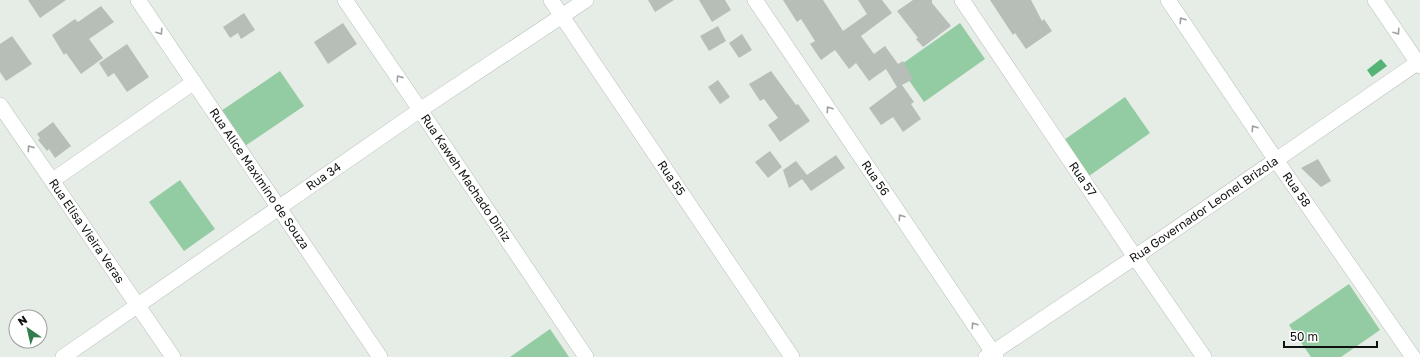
<svg xmlns="http://www.w3.org/2000/svg" width="1420" height="357" viewBox="0 0 1420 357" font-family="'Golos Text',sans-serif">
  <style>
    .green { fill: #93cca2 }
    .water { fill: #55b475 }
    .building { fill: #b6beb7 }
    .lines { fill: none; stroke-linecap: round; stroke-linejoin: round }
    .minor-casing { stroke: #b7c0b9; stroke-width: 16 }
    .minor { stroke: #fff; stroke-width: 15 }
    .oneway { stroke: #9fa09f }
    .labels { text-anchor: middle; stroke-width: 3; stroke-linejoin: round; paint-order: stroke }
    .street-label { font-size: 12px; fill: #0f120f; stroke: #fff }
  </style>
  <rect width="100%" height="100%" fill="#e5ede6"/>
  <path class="green" d="M 960,23 L 985,59 L 924,102 L 899,66 Z
    M 280,71 L 304,106 L 245,146 L 221,111 Z
    M 1125,97 L 1150,133 L 1089,176 L 1064,140 Z
    M 180,180 L 215,229 L 184,251 L 149,202 Z
    M 1349,284 L 1380,330 L 1341,357 L 1311,357 L 1289,325 Z
    M 550,329 L 569,357 L 510,357 Z"/>
  <path class="water" d="M 1381,59 L 1387,66 L 1372,77 L 1367,70 Z"/>
  <path class="building" d="M 28,0 L 66,0 L 40,18 Z
    M 648,0 L 674,0 L 655,12 Z
    M 699,0 L 725,0 L 731,10 L 712,22 Z
    M 783,0 L 823,0 L 843,31 L 867,14 L 858,0 L 882,0 L 892,13 L 861,36 L 874,54 L 885,46 L 898,64 L 903,61 L 913,79 L 902,85 L 914,102 L 911,104 L 921,119 L 903,132 L 893,117 L 881,125 L 869,108 L 897,87 L 886,69 L 869,81 L 856,63 L 849,69 L 835,50 L 821,60 L 810,44 L 815,41 L 801,19 L 797,22 Z
    M 913,0 L 932,0 L 932,3 L 951,26 L 923,47 L 916,39 L 918,38 L 897,11 Z
    M 990,0 L 1031,0 L 1042,21 L 1044,19 L 1052,31 L 1026,49 L 1015,33 L 1013,35 Z
    M 101,6 L 114,22 L 89,39 L 103,58 L 81,74 L 66,53 L 64,55 L 52,35 L 75,19 L 78,22 Z
    M 244,13 L 255,30 L 241,39 L 238,33 L 230,38 L 223,27 Z
    M 343,23 L 357,44 L 328,64 L 314,42 Z
    M 718,26 L 726,41 L 709,51 L 700,36 Z
    M 742,34 L 752,50 L 739,58 L 729,43 Z
    M 12,36 L 32,64 L 6,81 L 0,72 L 0,44 Z
    M 127,44 L 149,77 L 127,92 L 114,73 L 108,77 L 99,63 Z
    M 771,71 L 796,105 L 798,104 L 810,121 L 780,142 L 768,125 L 778,118 L 764,99 L 760,101 L 749,84 Z
    M 718,80 L 730,97 L 720,104 L 708,87 Z
    M 53,122 L 71,146 L 55,158 L 49,149 L 47,151 L 38,140 L 40,138 L 37,134 Z
    M 770,151 L 782,167 L 768,178 L 755,162 Z
    M 836,155 L 845,168 L 811,191 L 802,179 L 789,188 L 783,170 L 796,161 L 807,175 L 804,177 Z
    M 1318,159 L 1331,181 L 1321,187 L 1301,168 Z"/>
  <g class="lines">
    <g class="minor-casing">
      <g id="minor">
        <path id="s1" d="M 138,0 L 380,357"/>
        <path id="s2" d="M 345,0 L 412,98 L 586,357"/>
        <path id="s3" d="M 551,0 L 792,357"/>
        <path id="s4" d="M 755,0 L 996,357"/>
        <path id="s5" d="M 962,0 L 1135,257 L 1204,357"/>
        <path id="s6" d="M 1168,0 L 1276,160 L 1413,357"/>
        <path d="M 1375,0 L 1420,66"/>
        <path id="s7" d="M 0,105 L 173,357"/>
        <path d="M 53,180 L 194,82"/>
        <path id="s8" d="M 63,357 L 420,110 L 586,0"/>
        <path id="s9" d="M 986,357 L 1135,257 L 1420,61"/>
      </g>
    </g>
    <use href="#minor" class="minor"/>
  </g>
  <defs><path id="oneway-chevron" d="M-2-3.5L2.5 0L-2 3.5" fill="none" stroke-width="1.6" stroke-linecap="round" stroke-linejoin="round"/></defs>
  <g class="oneway">
    <use href="#oneway-chevron" transform="translate(1182 20) rotate(-124)"/>
    <use href="#oneway-chevron" transform="translate(160 32) rotate(56)"/>
    <use href="#oneway-chevron" transform="translate(1397 32) rotate(56)"/>
    <use href="#oneway-chevron" transform="translate(399 78) rotate(-125)"/>
    <use href="#oneway-chevron" transform="translate(829 109) rotate(-124)"/>
    <use href="#oneway-chevron" transform="translate(1254 128) rotate(-124)"/>
    <use href="#oneway-chevron" transform="translate(30 148) rotate(-125)"/>
    <use href="#oneway-chevron" transform="translate(901 217) rotate(-124)"/>
    <use href="#oneway-chevron" transform="translate(974 325) rotate(-124)"/>
  </g>
  <g class="labels">
    <g class="street-label">
      <text dy="4" stroke="none"><textPath href="#s8" startOffset="317">Rua 34</textPath></text>
      <text dy="4" stroke="none"><textPath href="#s1" startOffset="216">Rua Alice Maximino de Souza</textPath></text>
      <text dy="4" stroke="none"><textPath href="#s2" startOffset="215">Rua Kaweh Machado Diniz</textPath></text>
      <text dy="4" stroke="none"><textPath href="#s3" startOffset="215">Rua 55</textPath></text>
      <text dy="4" stroke="none"><textPath href="#s4" startOffset="215">Rua 56</textPath></text>
      <text dy="4" stroke="none"><textPath href="#s5" startOffset="216">Rua 57</textPath></text>
      <text dy="4" stroke="none"><textPath href="#s6" startOffset="229">Rua 58</textPath></text>
      <text dy="4" stroke="none"><textPath href="#s9" startOffset="263">Rua Governador Leonel Brizola</textPath></text>
      <text dy="4" stroke="none"><textPath href="#s7" startOffset="153">Rua Elisa Vieira Veras</textPath></text>
    </g>
  </g>
  <g transform="translate(28 329) rotate(326)"><circle r="19" fill="#ffffff" stroke="#9fa09f"/>
  <path d="M0-3L7 15L0 10L-7 15Z" fill="#317d4c"/>
  <text y="-6" font-size="11" font-weight="bold" text-anchor="middle" fill="#0f120f">N</text>
  </g>
  <path d="M1284 341v6h93v-6" fill="none" stroke="#0f120f" stroke-width="2"/>
  <text x="1290" y="341" font-size="12" fill="#0f120f" stroke="#ffffff" stroke-width="3" paint-order="stroke">50 m</text>
</svg>
